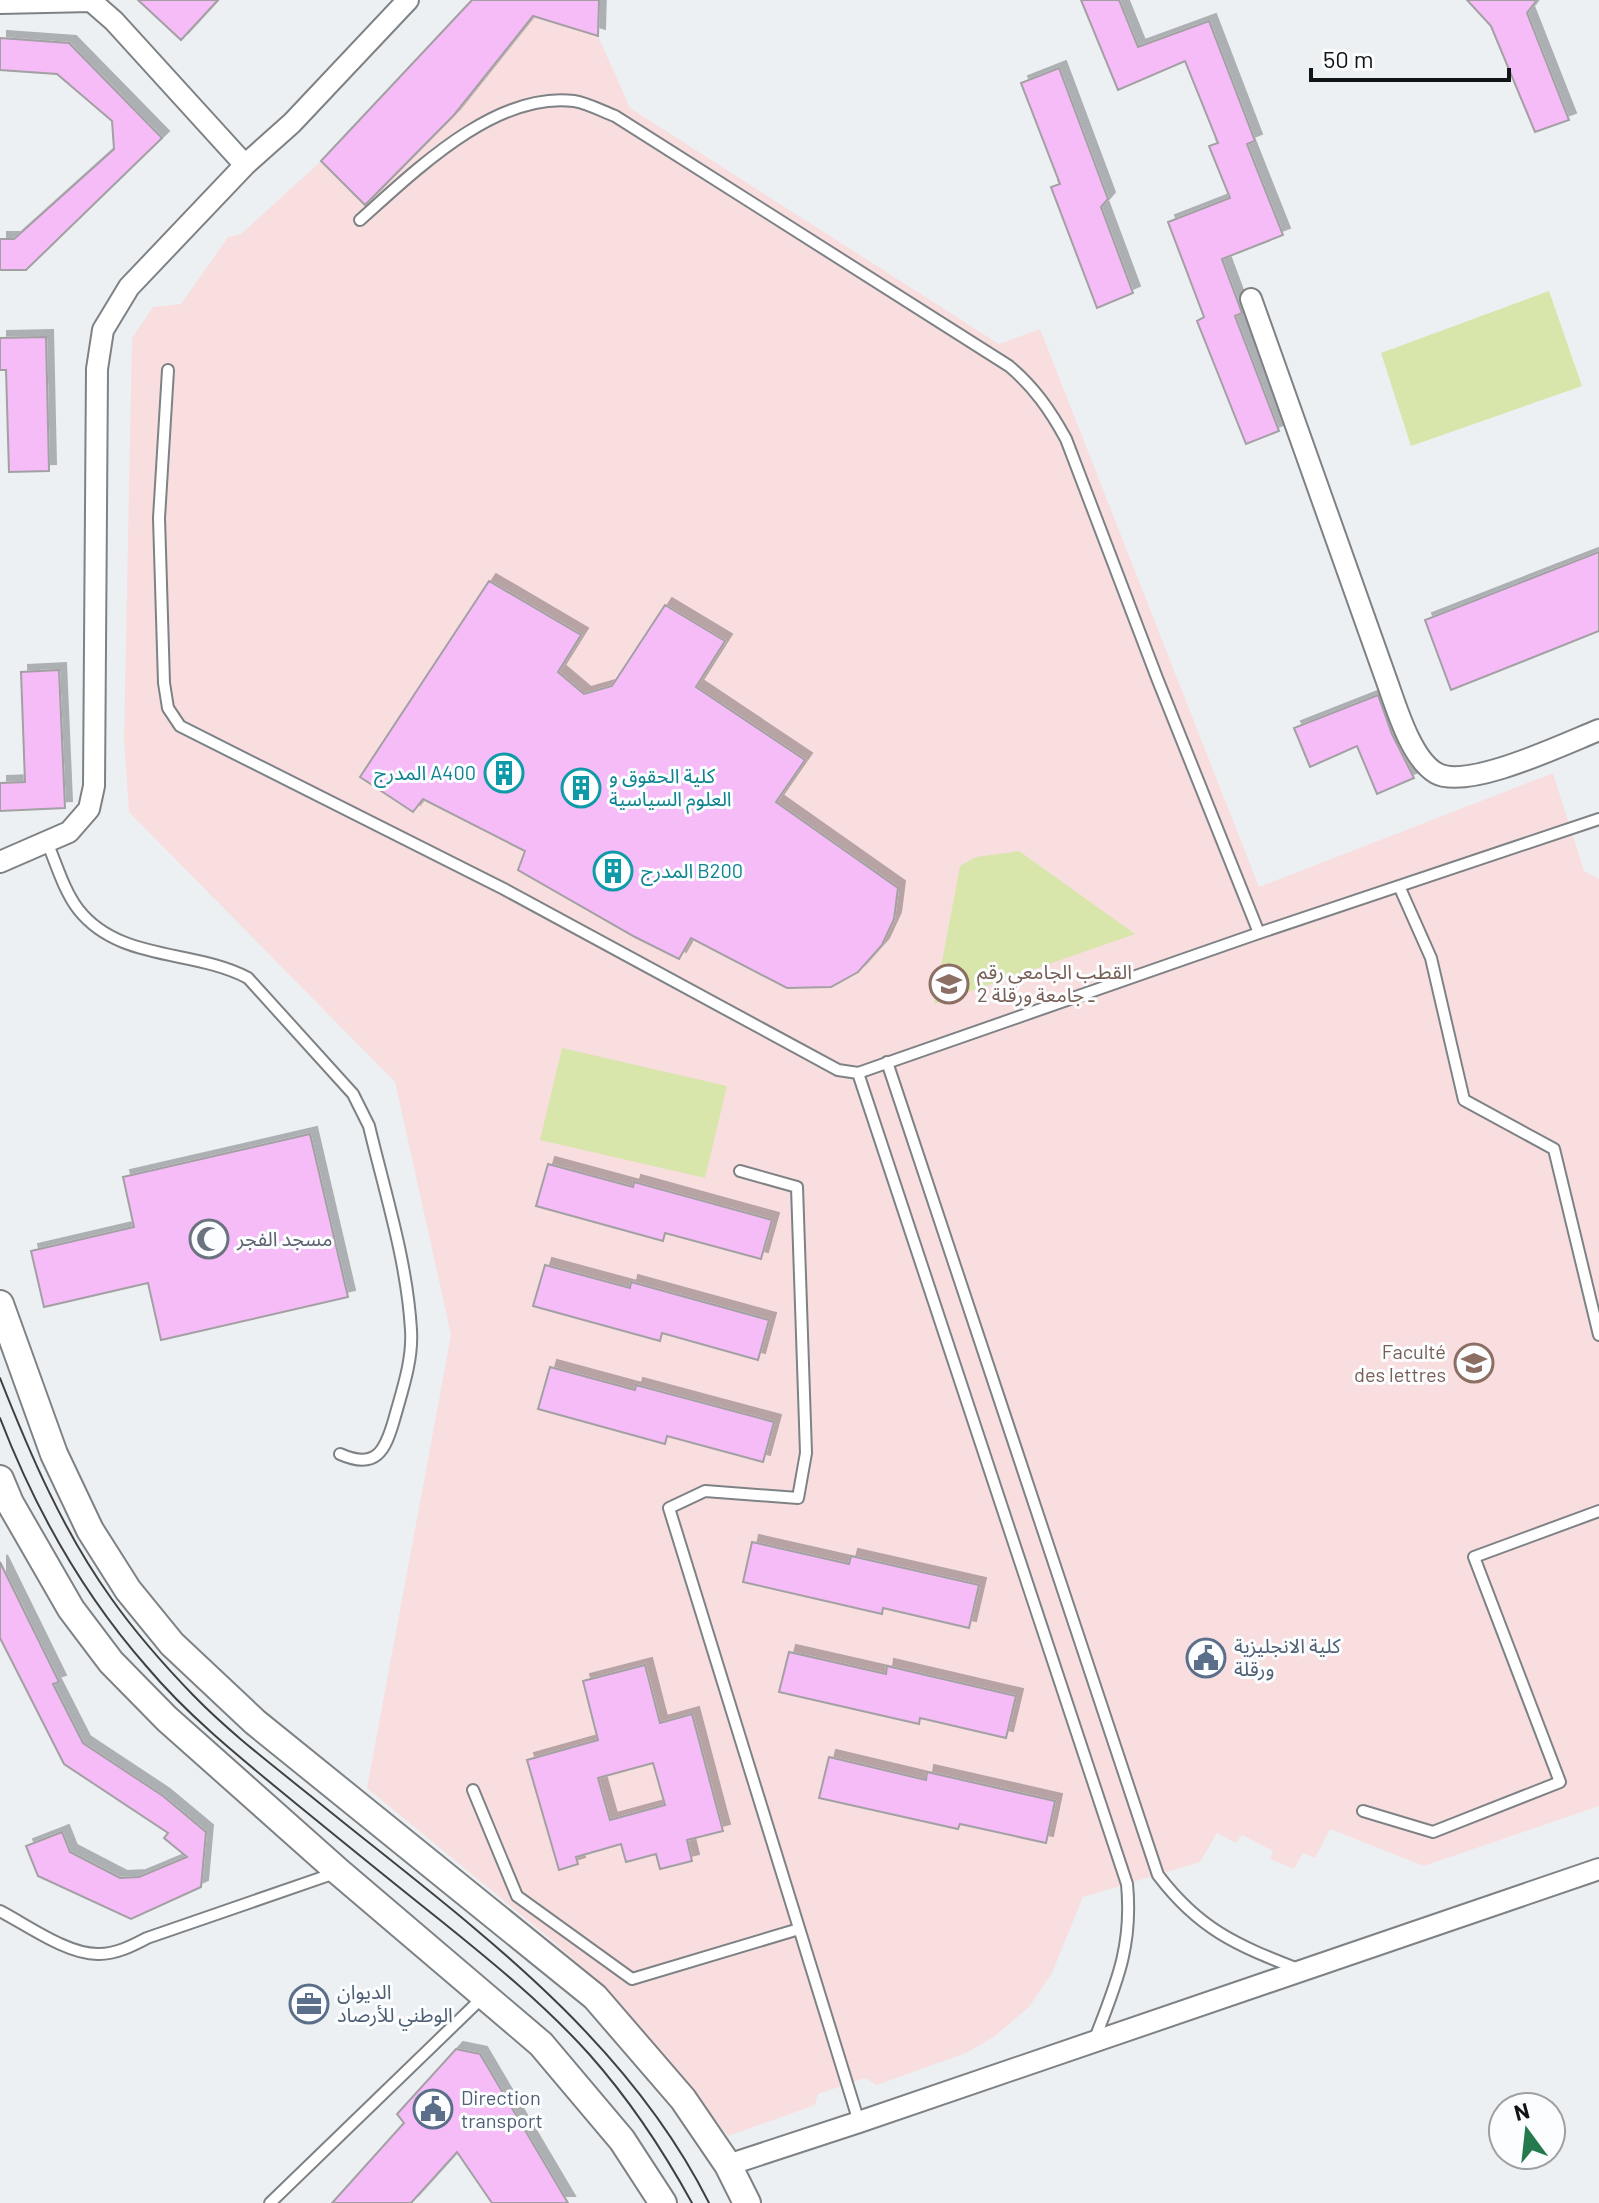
<svg xmlns="http://www.w3.org/2000/svg" width="1599" height="2203" viewBox="0 0 1599 2203" font-family="Barlow,'Noto Sans Arabic',sans-serif">
  <style>
    .education { fill: #f9dee0 }
    .green { fill: #d8e5ab }
    .building { fill: #f5bcf7; stroke: #a3a0a3; stroke-width: 2; fill-rule: evenodd; filter: url(#shadow) }
    .lines { fill: none; stroke-linecap: round; stroke-linejoin: round }
    .service-casing { stroke: #7e8285; stroke-width: 14 }
    .minor-casing { stroke: #7e8285; stroke-width: 24 }
    .tertiary-casing { stroke: #7e8285; stroke-width: 30 }
    .service { stroke: #fff; stroke-width: 10 }
    .minor { stroke: #fff; stroke-width: 20 }
    .tertiary { stroke: #fff; stroke-width: 26 }
    .tram { stroke: #3e4142; stroke-width: 2 }
    .labels { text-anchor: middle; stroke-width: 6; stroke-linejoin: round; paint-order: stroke }
    .culture-label { font-size: 20px; fill: #0d838f; stroke: #fbfdfe; text-anchor: start }
    .education-label { font-size: 20px; fill: #785e54; stroke: #fbfdfe; text-anchor: start }
    .worship-label { font-size: 20px; fill: #5b616d; stroke: #fbfdfe; text-anchor: start }
    .service-label { font-size: 20px; fill: #4e5e75; stroke: #fbfdfe; text-anchor: start }
  </style>
  <defs>
    <filter id="shadow"><feDropShadow dx="7" dy="-7" stdDeviation="0" flood-color="#0004"/></filter>
  </defs>
  <rect width="100%" height="100%" fill="#ecf0f3"/>
  <path class="education" d="M 533,16 L 598,36 L 630,108 L 999,344 L 1040,329 L 1259,887 L 1553,773 L 1584,871 L 1599,879 L 1599,1806 L 1424,1866 L 1330,1829 L 1315,1858 L 1303,1853 L 1294,1869 L 1270,1859 L 1273,1851 L 1242,1835 L 1236,1843 L 1217,1833 L 1200,1862 L 1083,1897 L 1052,1973 L 1029,2007 L 995,2036 L 966,2053 L 877,2085 L 865,2078 L 818,2094 L 815,2105 L 728,2136 L 672,2064 L 606,1988 L 542,1932 L 367,1788 L 451,1335 L 395,1082 L 129,812 L 124,740 L 132,338 L 153,307 L 181,304 L 228,237 L 241,234 L 321,161 Z"/>
  <path class="green" d="M 1549,291 L 1582,386 L 1411,446 L 1381,353 Z
    M 1019,851 L 1135,934 L 934,1004 L 960,866 L 976,857 Z
    M 562,1048 L 727,1086 L 705,1178 L 540,1140 Z"/>
  <path class="building" d="M 138,0 L 218,0 L 181,40 Z
    M 472,0 L 599,0 L 598,36 L 533,16 L 453,116 L 365,205 L 321,161 Z
    M 1081,0 L 1119,0 L 1138,47 L 1209,21 L 1255,141 L 1247,144 L 1283,235 L 1222,259 L 1242,313 L 1235,316 L 1279,431 L 1246,444 L 1197,321 L 1204,317 L 1168,222 L 1230,198 L 1209,146 L 1218,143 L 1185,61 L 1118,90 Z
    M 1467,0 L 1537,0 L 1527,13 L 1569,120 L 1535,132 L 1491,26 Z
    M 0,38 L 69,43 L 162,138 L 26,270 L 0,270 L 0,239 L 14,239 L 114,149 L 112,121 L 57,74 L 0,70 Z
    M 1059,68 L 1108,199 L 1101,207 L 1133,293 L 1097,308 L 1051,187 L 1060,184 L 1021,83 Z
    M 46,337 L 49,471 L 9,472 L 6,370 L 0,370 L 0,338 Z
    M 1599,552 L 1599,631 L 1451,690 L 1425,620 Z
    M 489,581 L 581,635 L 558,672 L 584,694 L 612,686 L 665,605 L 725,641 L 696,687 L 805,760 L 776,802 L 898,888 L 894,919 L 882,945 L 858,972 L 831,987 L 787,988 L 691,938 L 679,959 L 635,937 L 518,870 L 525,851 L 423,799 L 413,812 L 360,777 Z
    M 59,670 L 65,808 L 0,811 L 0,783 L 25,782 L 21,672 Z
    M 1378,695 L 1392,734 L 1414,778 L 1377,794 L 1357,746 L 1310,767 L 1294,728 Z
    M 310,1134 L 348,1297 L 161,1340 L 148,1283 L 44,1307 L 31,1251 L 134,1227 L 123,1177 Z
    M 548,1164 L 633,1187 L 634,1182 L 772,1220 L 761,1259 L 665,1233 L 663,1241 L 536,1206 Z
    M 545,1265 L 630,1288 L 631,1282 L 769,1320 L 758,1360 L 662,1333 L 660,1341 L 533,1306 Z
    M 550,1367 L 635,1390 L 636,1385 L 774,1422 L 763,1462 L 667,1436 L 665,1444 L 538,1409 Z
    M 752,1542 L 849,1564 L 851,1556 L 979,1585 L 969,1628 L 883,1608 L 882,1614 L 743,1582 Z
    M 0,1562 L 59,1682 L 53,1684 L 83,1743 L 163,1796 L 206,1832 L 201,1887 L 131,1919 L 38,1876 L 26,1846 L 62,1832 L 70,1852 L 120,1878 L 139,1877 L 187,1857 L 164,1838 L 168,1833 L 64,1764 L 0,1638 Z
    M 789,1652 L 886,1674 L 887,1666 L 1016,1696 L 1006,1738 L 920,1718 L 919,1724 L 779,1692 Z
    M 645,1665 L 660,1723 L 692,1714 L 723,1831 L 687,1840 L 692,1861 L 660,1869 L 656,1854 L 626,1862 L 621,1844 L 576,1857 L 578,1864 L 559,1870 L 527,1760 L 598,1740 L 583,1681 ZM 653,1763 L 665,1805 L 610,1820 L 598,1778 Z
    M 829,1757 L 926,1780 L 927,1772 L 1055,1801 L 1046,1843 L 960,1824 L 958,1829 L 819,1798 Z
    M 456,2049 L 480,2054 L 568,2203 L 492,2203 L 457,2152 L 411,2203 L 332,2203 L 404,2123 L 397,2114 Z"/>
  <g class="lines">
    <g class="service-casing">
      <path id="service" d="M 360,220 C 414,172 495,91 574,101 C 587,103 602,111 615,116 L 1009,366 C 1034,387 1050,410 1066,439 L 1157,678 L 1259,933
        M 168,370 L 159,518 L 164,683 L 168,708 L 180,726 L 504,889 L 838,1070 L 858,1073 L 1259,933 L 1599,819
        M 47,842 C 56,863 64,891 78,909 C 119,962 194,949 248,978 L 353,1094 L 369,1126 C 385,1193 407,1261 411,1330 C 413,1360 402,1391 394,1420 C 385,1451 376,1470 340,1454
        M 1399,886 L 1431,958 L 1464,1100 L 1554,1149 L 1599,1335
        M 887,1062 L 1158,1875 C 1199,1929 1236,1945 1298,1969
        M 858,1073 L 1127,1884 C 1133,1947 1116,1984 1094,2041
        M 740,1171 L 797,1187 L 806,1453 L 798,1498 L 705,1491 L 669,1508 L 859,2122
        M 473,1790 L 517,1896 L 632,1979 L 799,1929
        M 1363,1811 L 1433,1832 L 1560,1782 L 1474,1557 L 1599,1511
        M 0,1911 C 27,1925 68,1955 99,1954 C 116,1954 132,1946 147,1938 L 338,1872
        M 270,2203 L 483,1997"/>
    </g>
    <g class="minor-casing">
      <path id="minor" d="M 0,3 L 91,1 L 114,21 L 245,165
        M 1251,299 L 1385,676 C 1395,703 1410,758 1436,773 C 1467,791 1566,743 1599,730
        M 0,862 L 69,832 L 89,809 L 94,786 L 97,369 L 103,330 L 129,287 L 245,165 L 292,123 L 408,0
        M 728,2165 L 859,2122 L 1599,1869"/>
    </g>
    <g class="tertiary-casing">
      <path id="tertiary" d="M 0,1304 L 54,1454 L 90,1530 L 128,1590 L 172,1644 L 255,1722 L 595,1997 L 683,2099 L 728,2165 L 747,2203
        M 0,1479 L 10,1503 L 71,1609 L 111,1662 L 167,1719 L 339,1872 L 541,2044 L 622,2140 L 663,2203"/>
    </g>
    <use href="#service" class="service"/>
    <use href="#minor" class="minor"/>
    <use href="#tertiary" class="tertiary"/>
    <path class="tram" d="M 0,1378 C 30,1454 63,1531 111,1598 C 135,1632 164,1665 193,1695 C 229,1732 271,1764 312,1797 C 459,1917 622,2029 709,2203
      M 0,1418 C 35,1509 82,1593 147,1667 C 190,1718 243,1760 294,1802 C 343,1842 391,1881 440,1920 C 492,1962 544,2004 589,2054 C 629,2099 663,2150 692,2203"/>
  </g>
  <defs>
    <g id="building-ring" transform="scale(2)"><circle r="9.5" fill="#fbfdfe" stroke="#0f9aa8" stroke-width="1.5"/><path d="M-4-6H4V6H1V3H-1V6H-4ZM-2.5-4.3h1.7v1.8h-1.7ZM.8-4.3h1.7v1.8H.8ZM-2.5-1h1.7V.8h-1.7ZM.8-1h1.7V.8H.8Z" fill="#0f9aa8"/></g>
    <g id="university-ring" transform="scale(2)"><circle r="9.5" fill="#fbfdfe" stroke="#8d6e63" stroke-width="1.5"/><path d="M0-5L7-2L0 1L-7-2ZM-4 1L0 2.5L4 1V4Q0 6-4 4Z" fill="#8d6e63"/></g>
    <g id="mosque-ring" transform="scale(2)"><circle r="9.5" fill="#fbfdfe" stroke="#6b7280" stroke-width="1.5"/><path d="M3.5-4.9A6 6 0 1 0 3.5 4.9A5 5 0 1 1 3.5-4.9Z" fill="#6b7280"/></g>
    <g id="civic-ring" transform="scale(2)"><circle r="9.5" fill="#fbfdfe" stroke="#5c6f8a" stroke-width="1.5"/><path d="M-.6-6.5H3V-4.5H.6V-3L4-1V1h2V6H-6V1h2V-1L-.6-3ZM-1.2 2.5V6h2.4V2.5Z" fill="#5c6f8a"/></g>
    <g id="office-ring" transform="scale(2)"><circle r="9.5" fill="#fbfdfe" stroke="#5c6f8a" stroke-width="1.5"/><path d="M-6-3h4V-5.5h4V-3h4V5H-6ZM-1-4.5V-3h2v-1.5ZM-6 0V1H6V0Z" fill="#5c6f8a"/></g>
  </defs>
  <g fill-rule="evenodd">
    <use href="#building-ring" x="504" y="773"/>
    <use href="#building-ring" x="581" y="788"/>
    <use href="#building-ring" x="613" y="871"/>
    <use href="#university-ring" x="949" y="984"/>
    <use href="#mosque-ring" x="209" y="1239"/>
    <use href="#university-ring" x="1474" y="1363"/>
    <use href="#civic-ring" x="1206" y="1658"/>
    <use href="#office-ring" x="309" y="2004"/>
    <use href="#civic-ring" x="433" y="2109"/>
  </g>
  <g class="labels">
    <g class="culture-label">
      <text x="476" y="780" text-anchor="end">المدرج A400</text>
      <text x="609" y="783">كلية الحقوق و<tspan x="609" dy="23">العلوم السياسية</tspan></text>
      <text x="641" y="878">المدرج B200</text>
    </g>
    <g class="education-label">
      <text x="977" y="979">القطب الجامعي رقم<tspan x="977" dy="23">2 ـ جامعة ورقلة</tspan></text>
      <text x="1446" y="1359" text-anchor="end">Faculté<tspan x="1446" dy="23">des lettres</tspan></text>
    </g>
    <g class="worship-label">
      <text x="237" y="1246">مسجد الفجر</text>
    </g>
    <g class="service-label">
      <text x="1234" y="1653">كلية الانجليزية<tspan x="1234" dy="23">ورقلة</tspan></text>
      <text x="337" y="1999">الديوان<tspan x="337" dy="23">الوطني للأرصاد</tspan></text>
      <text x="461" y="2105">Direction<tspan x="461" dy="23">transport</tspan></text>
    </g>
  </g>
  <g transform="translate(1527 2131) rotate(345)"><circle r="38" fill="#fbfdfe" stroke="#9ea0a1" stroke-width="2"/>
  <path d="M0-6L14 30L0 20L-14 30Z" fill="#247a4d"/>
  <text y="-12" font-size="22" font-weight="bold" text-anchor="middle" fill="#121415">N</text>
  </g>
  <path d="M1311 68v12h198v-12" fill="none" stroke="#121415" stroke-width="4"/>
  <text x="1323" y="68" font-size="24" fill="#121415" stroke="#fbfdfe" stroke-width="6" paint-order="stroke">50 m</text>
</svg>
